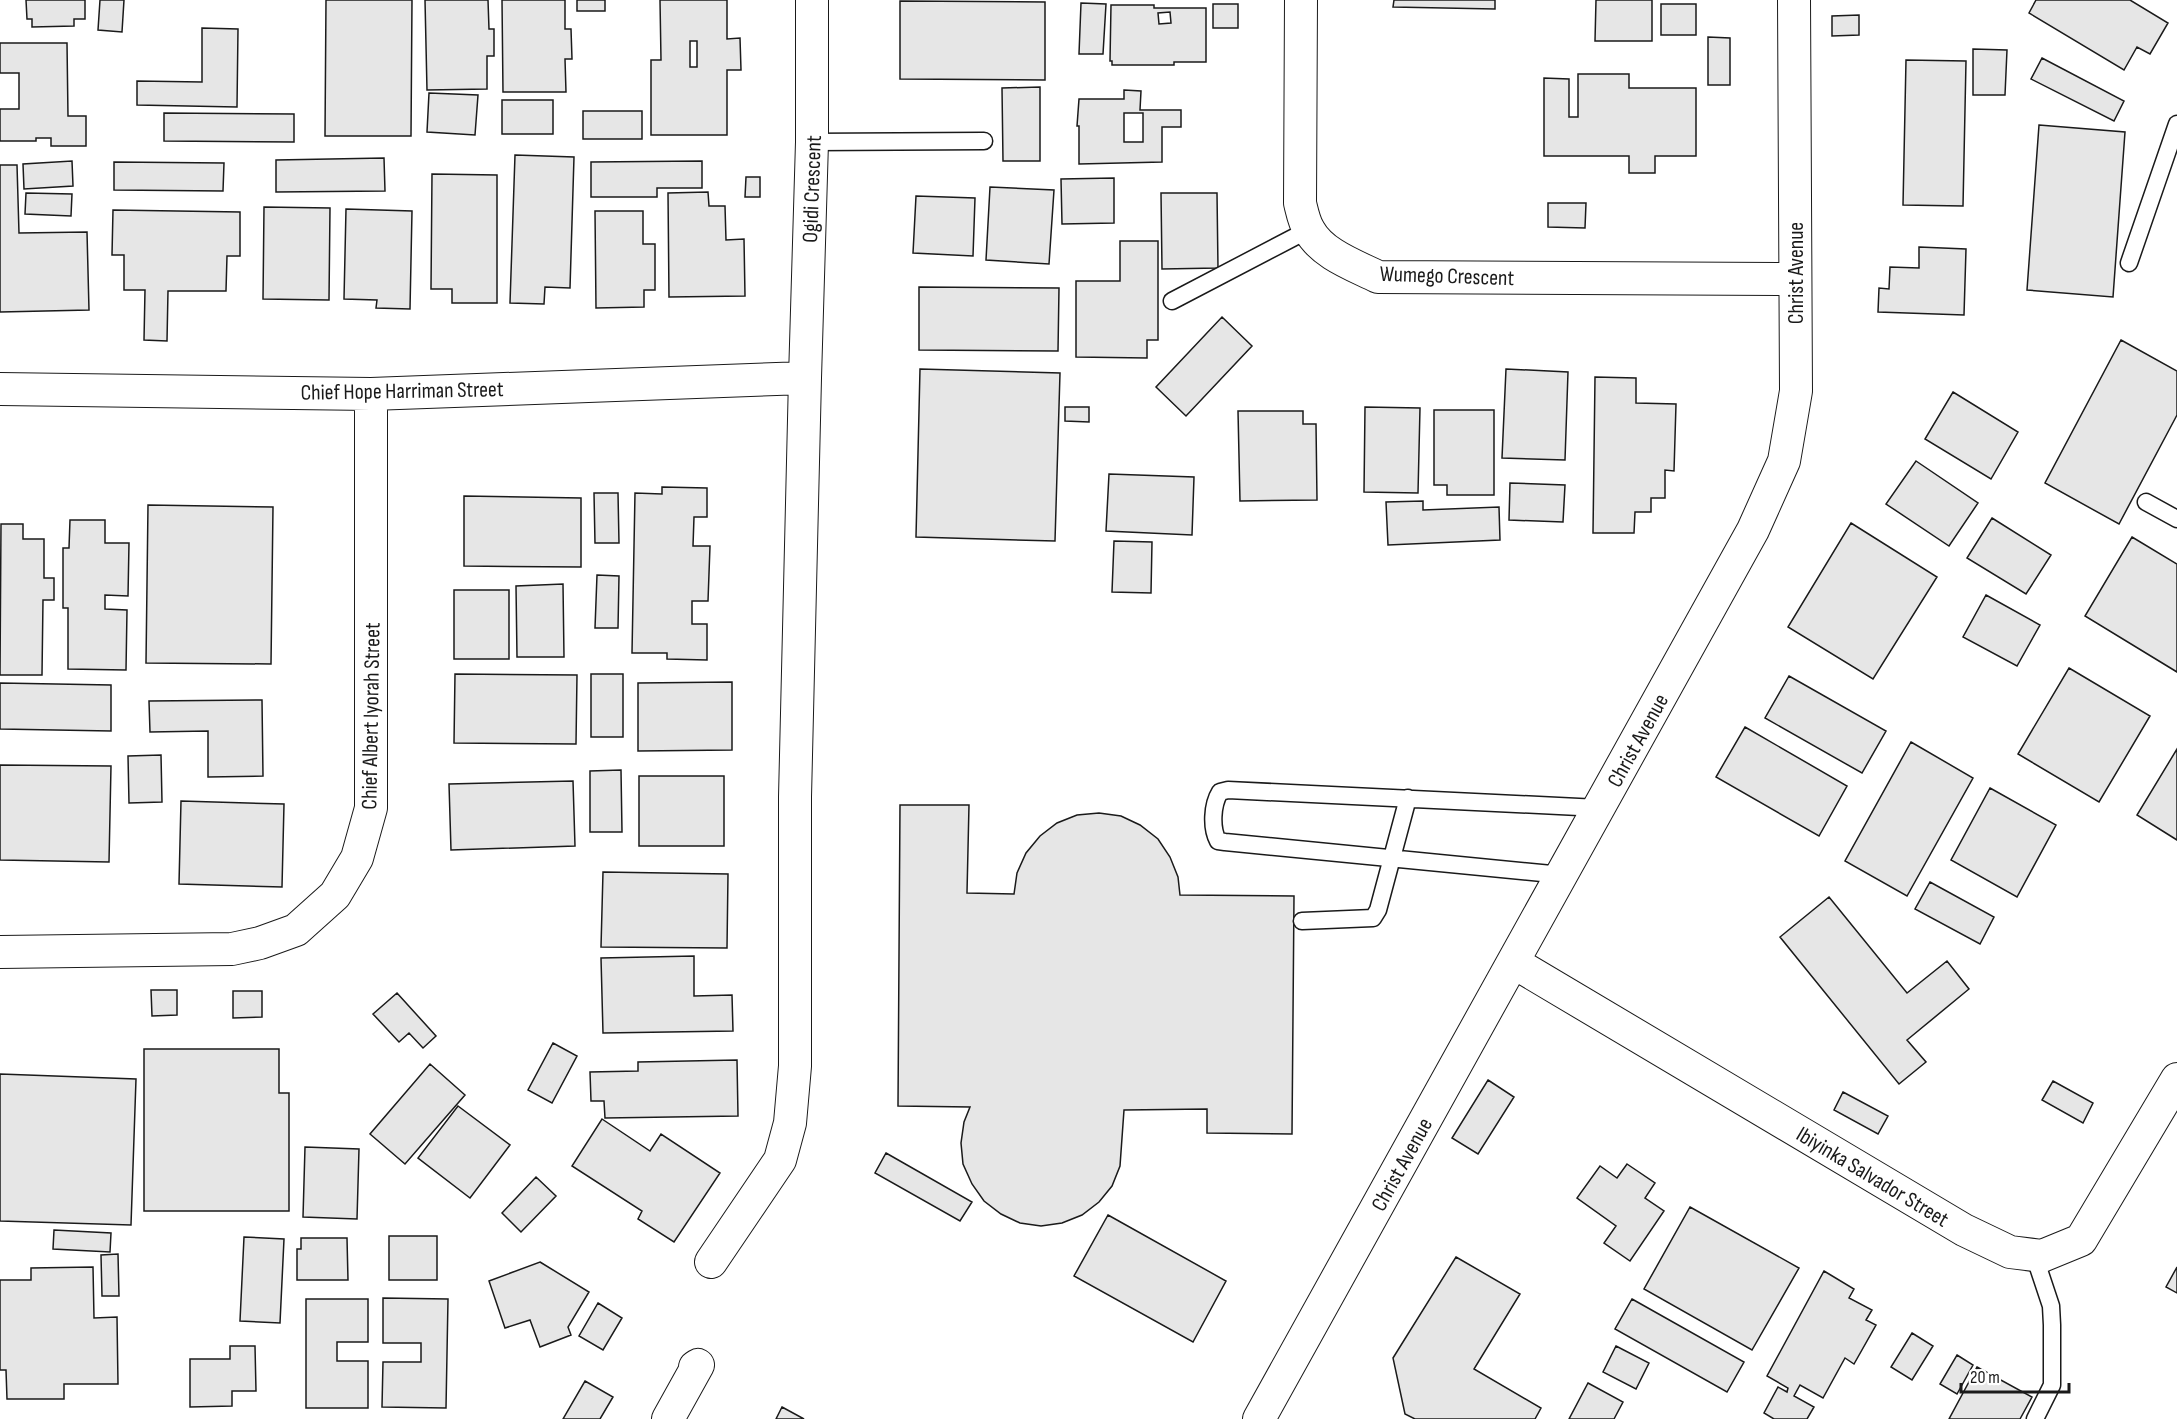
<svg xmlns="http://www.w3.org/2000/svg" width="2177" height="1419" viewBox="0 0 2177 1419" font-family="'Sofia Sans Condensed',sans-serif">
  <style>
    .building { fill: #e6e6e6; stroke: #1a1a1a; stroke-width: 1.5; fill-rule: evenodd }
    .lines { fill: none; stroke-linecap: round; stroke-linejoin: round }
    .service-casing { stroke: #1a1a1a; stroke-width: 19 }
    .minor-casing { stroke: #1a1a1a; stroke-width: 34 }
    .service { stroke: #fff; stroke-width: 16 }
    .minor { stroke: #fff; stroke-width: 32 }
    .labels { text-anchor: middle; stroke-width: 4.5; stroke-linejoin: round; paint-order: stroke }
    .street-label { font-size: 22px; fill: #1a1a1a; stroke: #fff }
  </style>
  <rect width="100%" height="100%" fill="#fff"/>
  <path class="building" d="M 26,0 L 85,0 L 85,19 L 74,19 L 74,26 L 32,27 L 32,19 L 27,19 Z
    M 100,0 L 124,0 L 122,32 L 98,30 Z
    M 326,0 L 412,0 L 411,136 L 325,136 Z
    M 425,0 L 488,0 L 489,29 L 494,29 L 494,56 L 487,56 L 487,89 L 427,90 Z
    M 502,0 L 565,0 L 565,29 L 571,29 L 572,59 L 565,59 L 566,92 L 503,92 Z
    M 577,0 L 605,0 L 605,11 L 577,11 Z
    M 660,0 L 727,0 L 727,39 L 740,38 L 741,70 L 727,70 L 727,135 L 651,135 L 651,60 L 661,60 ZM 690,41 L 697,41 L 697,67 L 690,67 Z
    M 1394,0 L 1495,0 L 1495,9 L 1393,7 Z
    M 1596,0 L 1652,0 L 1652,41 L 1595,41 Z
    M 2036,0 L 2130,0 L 2168,23 L 2150,54 L 2137,47 L 2124,70 L 2029,13 Z
    M 900,1 L 1045,2 L 1045,80 L 900,79 Z
    M 1081,3 L 1106,4 L 1103,54 L 1079,54 Z
    M 1213,4 L 1238,4 L 1238,28 L 1213,28 Z
    M 1661,4 L 1696,4 L 1696,35 L 1661,35 Z
    M 1111,5 L 1154,5 L 1154,8 L 1206,8 L 1206,62 L 1174,62 L 1174,65 L 1112,65 L 1112,61 L 1110,61 ZM 1170,12 L 1171,23 L 1159,24 L 1158,13 Z
    M 1859,15 L 1859,35 L 1832,36 L 1832,16 Z
    M 202,28 L 238,29 L 237,107 L 137,105 L 137,81 L 202,82 Z
    M 1708,37 L 1730,38 L 1730,85 L 1708,85 Z
    M 0,43 L 67,43 L 68,116 L 86,116 L 86,146 L 51,146 L 51,138 L 36,138 L 36,141 L 0,141 L 0,109 L 19,109 L 19,73 L 0,73 Z
    M 1973,49 L 2007,50 L 2005,95 L 1973,95 Z
    M 2042,58 L 2124,101 L 2114,121 L 2031,79 Z
    M 1906,60 L 1966,61 L 1963,206 L 1903,205 Z
    M 1578,74 L 1629,74 L 1629,88 L 1696,88 L 1696,156 L 1655,156 L 1655,173 L 1629,173 L 1629,156 L 1544,156 L 1544,78 L 1569,79 L 1569,117 L 1578,117 Z
    M 1040,87 L 1040,161 L 1003,161 L 1002,88 Z
    M 1124,90 L 1141,91 L 1140,110 L 1181,110 L 1181,127 L 1162,127 L 1162,162 L 1079,164 L 1079,126 L 1077,126 L 1079,99 L 1124,99 ZM 1124,113 L 1143,113 L 1143,142 L 1124,142 Z
    M 429,93 L 478,95 L 475,135 L 427,132 Z
    M 502,100 L 553,100 L 553,134 L 502,134 Z
    M 583,111 L 642,111 L 642,139 L 583,139 Z
    M 164,113 L 294,114 L 294,142 L 164,141 Z
    M 2039,125 L 2125,132 L 2113,297 L 2027,290 Z
    M 515,155 L 574,157 L 570,288 L 545,287 L 544,304 L 510,303 Z
    M 384,158 L 385,191 L 276,192 L 276,160 Z
    M 72,161 L 73,186 L 24,189 L 23,164 Z
    M 702,161 L 702,188 L 657,188 L 657,197 L 591,197 L 591,162 Z
    M 114,162 L 224,163 L 223,191 L 114,190 Z
    M 0,165 L 17,165 L 19,233 L 87,232 L 89,310 L 0,312 Z
    M 432,174 L 497,175 L 497,303 L 452,303 L 452,289 L 431,289 Z
    M 746,177 L 760,177 L 760,197 L 745,197 Z
    M 1114,178 L 1114,223 L 1062,224 L 1061,179 Z
    M 990,187 L 1054,190 L 1049,264 L 986,260 Z
    M 708,192 L 709,206 L 725,206 L 726,240 L 744,239 L 745,296 L 669,297 L 668,193 Z
    M 26,193 L 72,194 L 71,216 L 25,214 Z
    M 1161,193 L 1217,193 L 1218,268 L 1162,269 Z
    M 916,196 L 975,198 L 973,256 L 913,253 Z
    M 1548,203 L 1586,203 L 1585,228 L 1548,227 Z
    M 264,207 L 330,208 L 329,300 L 263,299 Z
    M 346,209 L 412,211 L 410,309 L 376,308 L 377,300 L 344,299 Z
    M 113,210 L 240,212 L 240,256 L 227,256 L 226,291 L 168,291 L 167,341 L 144,340 L 145,290 L 124,290 L 124,255 L 112,255 Z
    M 595,211 L 643,211 L 643,244 L 655,244 L 655,290 L 644,290 L 644,307 L 596,308 Z
    M 1120,241 L 1158,241 L 1158,340 L 1147,340 L 1147,358 L 1076,357 L 1076,281 L 1120,281 Z
    M 1919,247 L 1966,249 L 1964,315 L 1878,312 L 1879,288 L 1889,289 L 1890,267 L 1919,268 Z
    M 919,287 L 1059,288 L 1058,351 L 919,350 Z
    M 1222,317 L 1252,346 L 1186,416 L 1156,387 Z
    M 2121,340 L 2177,371 L 2177,415 L 2119,524 L 2045,483 Z
    M 920,369 L 1060,373 L 1055,541 L 916,537 Z
    M 1506,369 L 1568,372 L 1565,460 L 1502,458 Z
    M 1595,377 L 1636,378 L 1636,403 L 1676,404 L 1674,471 L 1665,470 L 1665,498 L 1651,498 L 1651,512 L 1635,512 L 1634,533 L 1593,533 Z
    M 1953,392 L 2018,432 L 1991,479 L 1925,439 Z
    M 1065,407 L 1089,407 L 1089,422 L 1065,421 Z
    M 1365,407 L 1420,408 L 1418,493 L 1364,492 Z
    M 1434,410 L 1494,410 L 1494,495 L 1447,495 L 1447,485 L 1434,485 Z
    M 1238,411 L 1303,411 L 1303,424 L 1316,424 L 1317,500 L 1240,501 Z
    M 1916,461 L 1978,503 L 1949,546 L 1886,504 Z
    M 1109,474 L 1194,477 L 1192,535 L 1106,531 Z
    M 1510,483 L 1565,485 L 1563,522 L 1509,520 Z
    M 662,487 L 707,488 L 707,517 L 694,517 L 693,546 L 710,546 L 708,601 L 692,601 L 692,624 L 707,624 L 707,660 L 667,659 L 667,653 L 632,653 L 635,493 L 662,494 Z
    M 594,493 L 618,493 L 619,543 L 595,543 Z
    M 464,496 L 581,498 L 581,567 L 464,566 Z
    M 1423,501 L 1423,510 L 1499,507 L 1500,540 L 1388,545 L 1386,502 Z
    M 148,505 L 273,507 L 271,664 L 146,663 Z
    M 1992,518 L 2051,555 L 2026,594 L 1967,558 Z
    M 70,520 L 105,520 L 105,543 L 129,543 L 128,596 L 105,595 L 105,609 L 127,610 L 126,670 L 68,669 L 68,608 L 63,608 L 63,548 L 69,548 Z
    M 1851,523 L 1937,577 L 1873,679 L 1788,627 Z
    M 1,524 L 23,524 L 23,539 L 44,539 L 44,578 L 54,578 L 54,600 L 43,600 L 42,675 L 0,675 Z
    M 2132,537 L 2177,564 L 2177,672 L 2085,616 Z
    M 1114,541 L 1152,542 L 1151,593 L 1112,592 Z
    M 597,575 L 619,576 L 618,628 L 595,628 Z
    M 563,584 L 564,657 L 517,657 L 516,586 Z
    M 454,590 L 509,590 L 509,659 L 454,659 Z
    M 1986,595 L 2040,625 L 2017,666 L 1963,637 Z
    M 2069,668 L 2150,716 L 2099,802 L 2018,754 Z
    M 455,674 L 577,675 L 576,744 L 454,743 Z
    M 591,674 L 623,674 L 623,737 L 591,737 Z
    M 1789,676 L 1886,731 L 1862,773 L 1765,718 Z
    M 732,682 L 732,750 L 638,751 L 638,683 Z
    M 0,683 L 111,685 L 111,731 L 0,729 Z
    M 262,700 L 263,776 L 208,777 L 208,731 L 150,732 L 149,701 Z
    M 1745,727 L 1847,786 L 1819,836 L 1716,777 Z
    M 1911,742 L 1973,778 L 1907,896 L 1845,861 Z
    M 2177,749 L 2177,840 L 2137,815 Z
    M 161,755 L 162,802 L 129,803 L 128,756 Z
    M 0,765 L 111,766 L 109,862 L 0,860 Z
    M 621,770 L 622,832 L 590,832 L 590,771 Z
    M 639,776 L 724,776 L 724,846 L 639,846 Z
    M 573,781 L 575,846 L 451,850 L 449,784 Z
    M 1990,788 L 2056,825 L 2017,897 L 1951,860 Z
    M 181,801 L 284,804 L 282,887 L 179,884 Z
    M 900,805 L 969,805 L 967,893 L 1014,894 L 1017,873 L 1026,853 L 1040,836 L 1057,823 L 1077,815 L 1099,813 L 1121,816 L 1140,825 L 1158,839 L 1170,857 L 1178,877 L 1180,895 L 1294,896 L 1292,1134 L 1207,1133 L 1207,1109 L 1124,1110 L 1120,1166 L 1112,1186 L 1099,1202 L 1082,1215 L 1062,1223 L 1041,1226 L 1020,1223 L 1001,1214 L 984,1201 L 972,1184 L 963,1164 L 961,1143 L 964,1122 L 970,1107 L 898,1106 Z
    M 603,872 L 728,874 L 727,948 L 601,947 Z
    M 1930,882 L 1994,917 L 1980,944 L 1915,909 Z
    M 1829,897 L 1907,993 L 1947,961 L 1969,989 L 1907,1040 L 1926,1062 L 1899,1084 L 1780,937 Z
    M 694,956 L 694,996 L 732,995 L 733,1031 L 603,1033 L 601,958 Z
    M 151,990 L 177,990 L 177,1015 L 152,1016 Z
    M 233,991 L 262,991 L 262,1017 L 233,1018 Z
    M 397,993 L 436,1036 L 423,1048 L 409,1033 L 399,1042 L 373,1014 Z
    M 553,1043 L 577,1056 L 552,1103 L 528,1090 Z
    M 144,1049 L 279,1049 L 279,1093 L 289,1093 L 289,1211 L 144,1211 Z
    M 737,1060 L 738,1116 L 605,1118 L 604,1101 L 591,1101 L 590,1072 L 638,1071 L 638,1062 Z
    M 430,1064 L 465,1095 L 405,1164 L 370,1134 Z
    M 0,1074 L 136,1079 L 131,1225 L 0,1221 Z
    M 1488,1080 L 1514,1097 L 1478,1154 L 1452,1138 Z
    M 2053,1081 L 2093,1103 L 2083,1123 L 2042,1100 Z
    M 1843,1092 L 1888,1116 L 1878,1134 L 1834,1110 Z
    M 458,1106 L 510,1145 L 470,1198 L 418,1158 Z
    M 602,1119 L 650,1151 L 661,1134 L 720,1173 L 674,1242 L 638,1219 L 642,1211 L 572,1166 Z
    M 305,1147 L 359,1149 L 357,1219 L 303,1217 Z
    M 886,1153 L 972,1202 L 960,1221 L 875,1173 Z
    M 1627,1164 L 1655,1183 L 1645,1198 L 1664,1211 L 1630,1261 L 1604,1243 L 1616,1226 L 1577,1198 L 1600,1166 L 1617,1178 Z
    M 536,1177 L 556,1196 L 521,1232 L 502,1213 Z
    M 1690,1207 L 1799,1268 L 1752,1350 L 1644,1289 Z
    M 1108,1215 L 1226,1281 L 1193,1342 L 1074,1276 Z
    M 54,1230 L 111,1233 L 110,1252 L 53,1249 Z
    M 389,1236 L 437,1236 L 437,1280 L 389,1280 Z
    M 244,1237 L 284,1239 L 280,1323 L 240,1321 Z
    M 301,1238 L 347,1238 L 348,1280 L 297,1280 L 297,1249 L 301,1249 Z
    M 118,1254 L 119,1296 L 102,1296 L 101,1255 Z
    M 1456,1257 L 1520,1294 L 1474,1369 L 1541,1408 L 1535,1419 L 1415,1419 L 1405,1414 L 1393,1358 Z
    M 540,1262 L 589,1292 L 568,1327 L 571,1335 L 540,1347 L 530,1320 L 505,1328 L 489,1281 Z
    M 93,1267 L 94,1318 L 117,1317 L 118,1384 L 64,1384 L 64,1399 L 7,1399 L 6,1370 L 0,1370 L 0,1280 L 31,1280 L 31,1268 Z
    M 2177,1267 L 2177,1293 L 2166,1287 Z
    M 1824,1271 L 1854,1289 L 1849,1298 L 1872,1310 L 1866,1320 L 1876,1325 L 1854,1364 L 1845,1358 L 1823,1398 L 1800,1385 L 1794,1396 L 1814,1407 L 1807,1419 L 1774,1419 L 1764,1413 L 1778,1387 L 1787,1392 L 1788,1388 L 1767,1376 Z
    M 383,1298 L 448,1299 L 446,1408 L 382,1407 L 383,1362 L 421,1362 L 421,1343 L 383,1343 Z
    M 306,1299 L 368,1299 L 368,1342 L 337,1342 L 337,1361 L 368,1361 L 368,1408 L 306,1408 Z
    M 1632,1299 L 1744,1362 L 1727,1392 L 1615,1329 Z
    M 598,1303 L 622,1318 L 603,1350 L 579,1336 Z
    M 1912,1333 L 1933,1346 L 1912,1380 L 1891,1367 Z
    M 230,1346 L 255,1346 L 256,1391 L 232,1391 L 232,1406 L 190,1407 L 190,1359 L 230,1359 Z
    M 1616,1346 L 1649,1363 L 1636,1389 L 1603,1372 Z
    M 1957,1355 L 1973,1365 L 1957,1394 L 1940,1384 Z
    M 1977,1367 L 2032,1397 L 2020,1419 L 1949,1419 Z
    M 585,1381 L 613,1397 L 600,1419 L 563,1419 Z
    M 1588,1383 L 1623,1402 L 1614,1419 L 1569,1419 Z
    M 782,1407 L 804,1419 L 776,1419 Z"/>
  <g class="lines">
    <g class="service-casing">
      <path id="service" d="M 812,142 L 984,141
        M 2129,263 L 2177,124
        M 1172,301 L 1308,230
        M 2146,502 L 2177,519
        M 1562,875 L 1225,842 L 1218,841 C 1211,828 1212,805 1220,792 L 1228,790 L 1599,808
        M 1302,921 L 1373,918 L 1378,910 L 1408,798
        M 2034,1255 L 2051,1306 L 2052,1325 L 2052,1385 L 2035,1419"/>
    </g>
    <g class="minor-casing">
      <path id="minor" d="M 1301,0 L 1300,203 C 1302,211 1304,222 1309,230 C 1322,254 1354,265 1378,277 L 1795,279
        M 0,389 L 371,394 L 805,378
        M 0,952 L 232,949 L 260,943 L 296,930 L 335,895 L 357,858 L 371,808 L 371,394
        M 1513,962 L 1964,1230 L 2010,1252 L 2042,1256 L 2081,1240 L 2177,1079
        M 711,1262 L 780,1160 L 790,1123 L 795,1066 L 795,797 L 805,378 L 812,142 L 812,0
        M 668,1419 L 698,1365 L 695,1367
        M 1259,1419 L 1753,530 L 1784,461 L 1796,391 L 1794,0"/>
    </g>
    <use href="#service" class="service"/>
    <use href="#minor" class="minor"/>
  </g>
  <g class="labels">
    <g class="street-label">
      <text transform="translate(811 189) rotate(-88)" y="8">Ogidi Crescent</text>
      <text transform="translate(1795 273) rotate(-90)" y="8">Christ Avenue</text>
      <text transform="translate(1447 275) rotate(2)" y="8">Wumego Crescent</text>
      <text transform="translate(402 390) rotate(-1)" y="8">Chief Hope Harriman Street</text>
      <text transform="translate(370 716) rotate(-89)" y="8">Chief Albert Iyorah Street</text>
      <text transform="translate(1637 740) rotate(-61)" y="8">Christ Avenue</text>
      <text transform="translate(1401 1164) rotate(-61)" y="8">Christ Avenue</text>
      <text transform="translate(1873 1176) rotate(31)" y="8">Ibiyinka Salvador Street</text>
    </g>
  </g>
  <path d="M1961 1383v9h108v-9" fill="none" stroke="#1a1a1a" stroke-width="3"/>
  <text x="1970" y="1383" font-size="18" fill="#1a1a1a" stroke="#ffffff" stroke-width="4.5" paint-order="stroke">20 m</text>
</svg>
